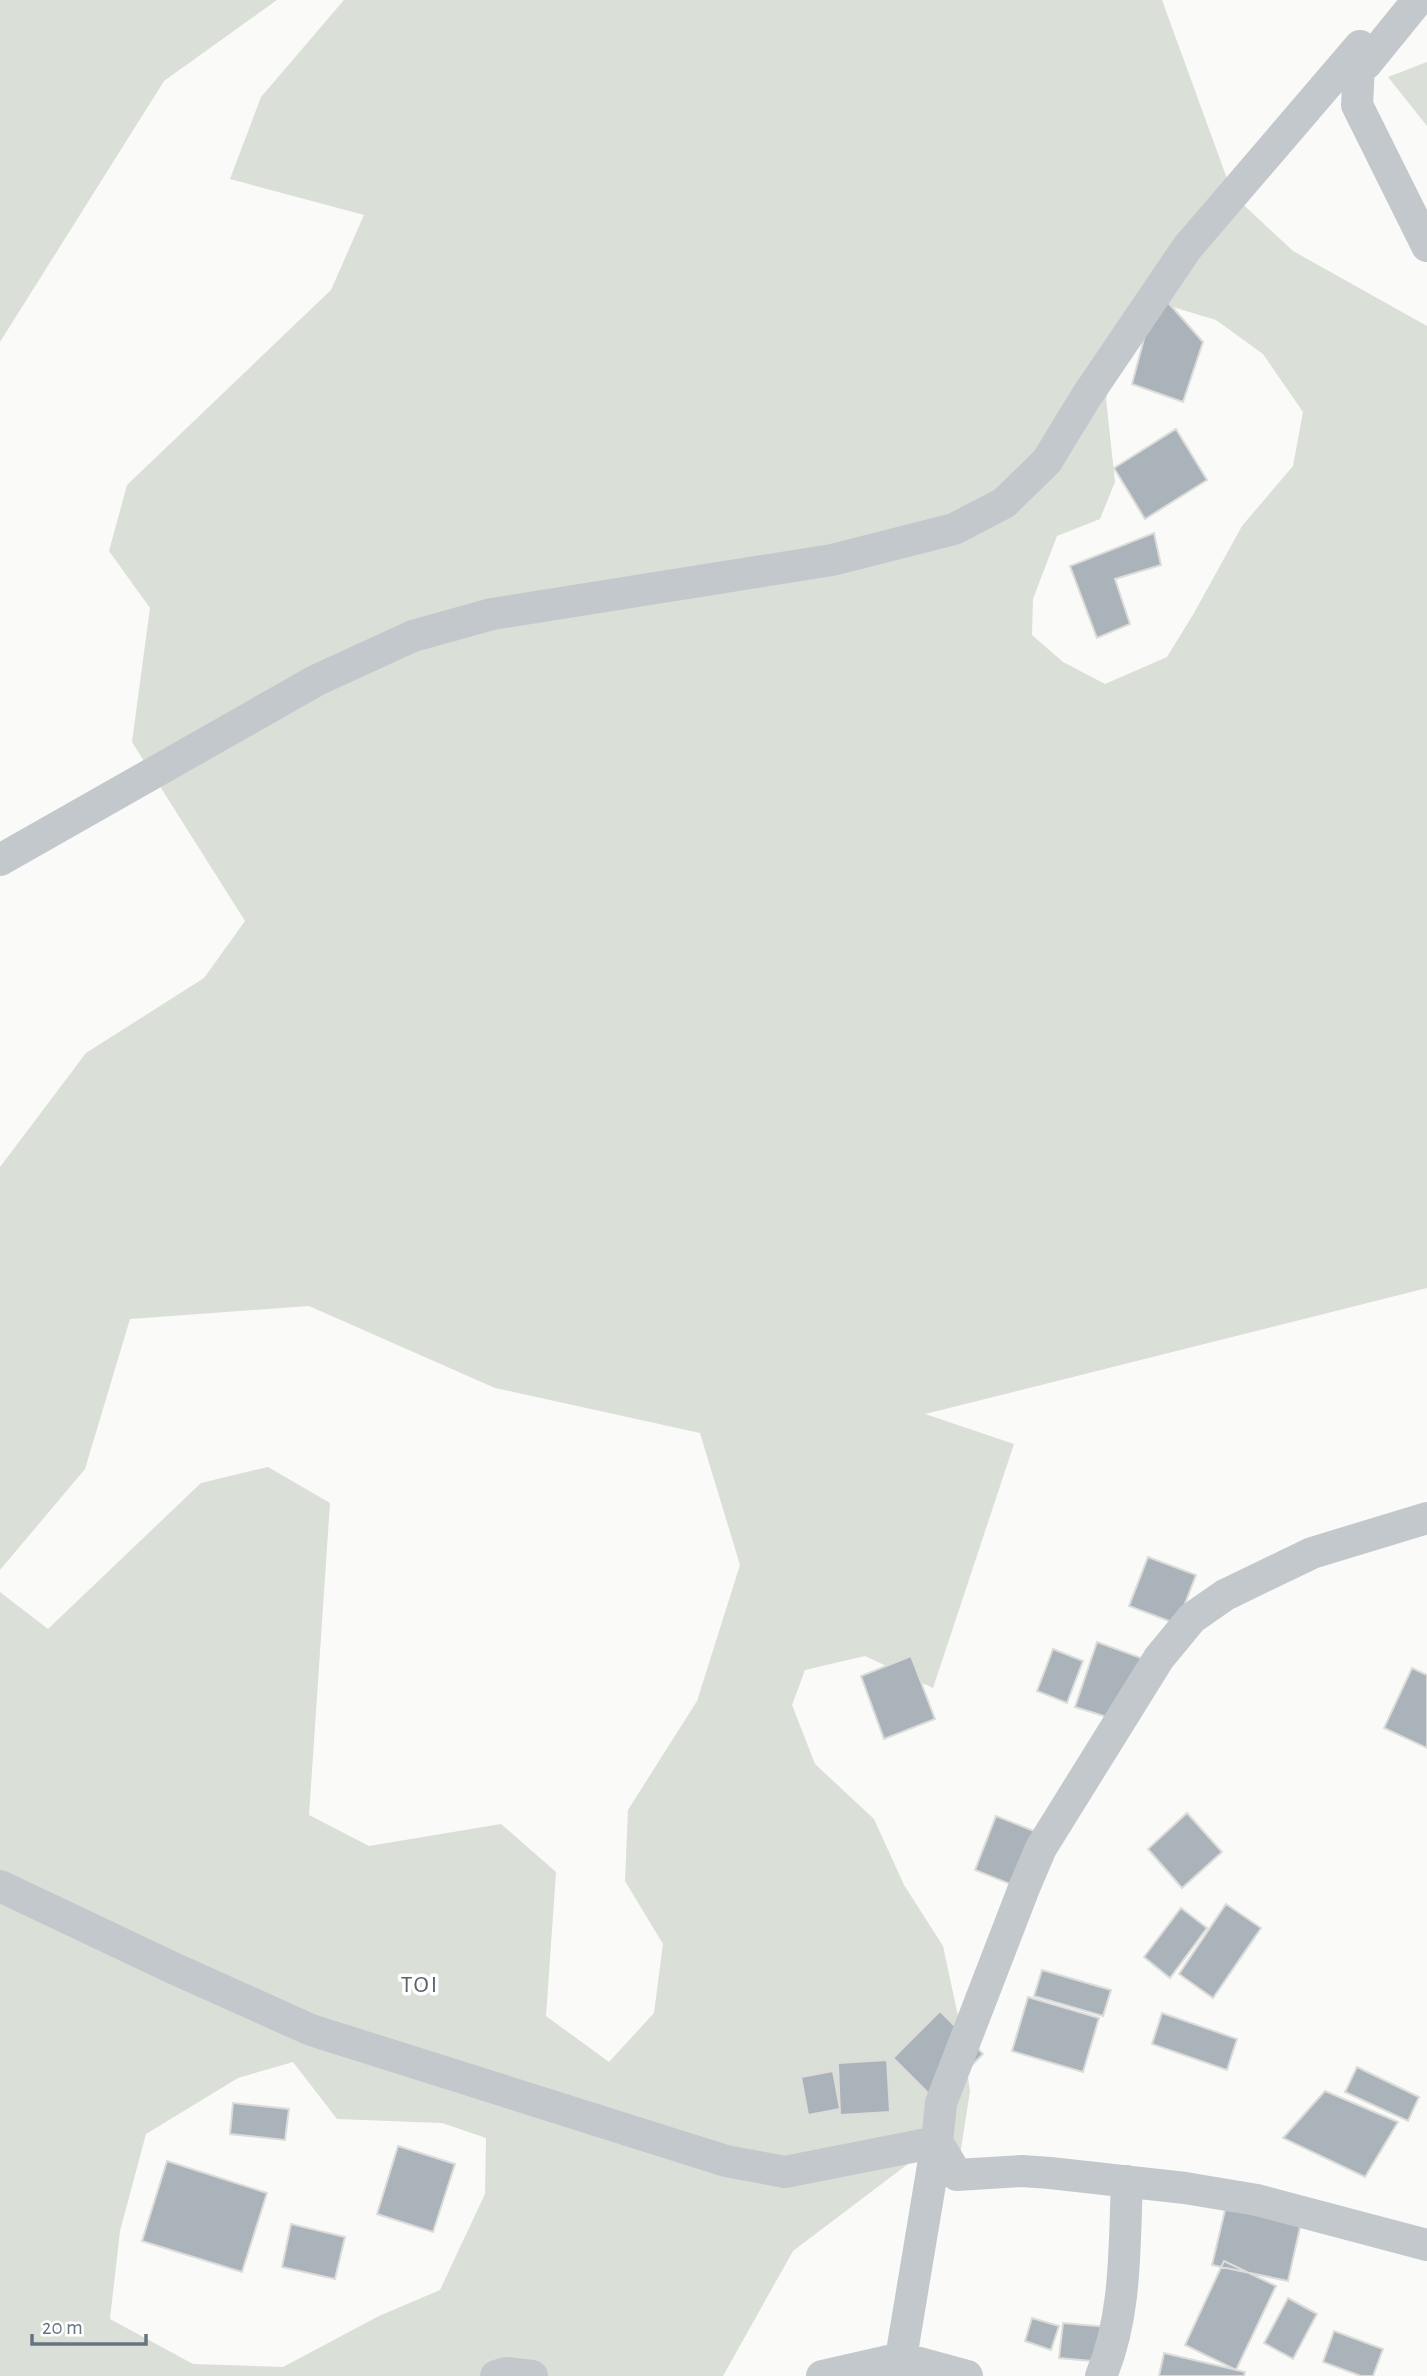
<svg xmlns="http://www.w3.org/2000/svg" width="1427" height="2376" viewBox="0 0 1427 2376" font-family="'Alegreya Sans',sans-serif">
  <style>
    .green { fill: #dadfd7; fill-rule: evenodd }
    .building { fill: #aab3b9; stroke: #dcdcda; stroke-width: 2 }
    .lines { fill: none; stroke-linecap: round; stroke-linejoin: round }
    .street { stroke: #c3c8cc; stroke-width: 32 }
    .labels { text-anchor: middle; stroke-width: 7; stroke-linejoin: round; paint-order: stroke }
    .quarter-label { font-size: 24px; letter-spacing: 2px; fill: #57646e; stroke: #fff }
  </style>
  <rect width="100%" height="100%" fill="#fafaf8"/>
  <path class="green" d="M 0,0 L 277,0 L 164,81 L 0,342 Z
    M 344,0 L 1162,0 L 1233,195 L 1293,251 L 1427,326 L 1427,1288 L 925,1414 L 1014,1444 L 933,1688 L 865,1656 L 805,1670 L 792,1705 L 815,1764 L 874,1819 L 904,1885 L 943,1946 L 961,2030 L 970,2091 L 957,2175 L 937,2142 L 793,2251 L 723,2376 L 0,2376 L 0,1592 L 48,1629 L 201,1483 L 268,1467 L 330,1503 L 309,1815 L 369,1846 L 501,1824 L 556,1872 L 546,2016 L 609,2062 L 654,2013 L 663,1944 L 625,1881 L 628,1810 L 697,1701 L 740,1565 L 700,1433 L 495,1388 L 309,1306 L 130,1319 L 85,1469 L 0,1570 L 0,1167 L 86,1053 L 204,978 L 245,921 L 132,742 L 150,608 L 109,551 L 127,485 L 331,290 L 364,215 L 230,179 L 261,97 ZM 1163,304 L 1216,320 L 1263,354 L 1303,412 L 1293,466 L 1242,526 L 1194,613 L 1167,657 L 1105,684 L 1063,662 L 1032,635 L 1033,599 L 1057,536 L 1100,519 L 1115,482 L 1106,399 L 1121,343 ZM 293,2062 L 337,2119 L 442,2123 L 486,2138 L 485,2194 L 440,2290 L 379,2316 L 283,2367 L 193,2364 L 110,2319 L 120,2231 L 146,2134 L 238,2078 Z
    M 1427,62 L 1427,126 L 1388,77 Z"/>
  <path class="building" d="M 1157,290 L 1203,342 L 1183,402 L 1132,384 Z
    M 1176,429 L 1207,480 L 1145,519 L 1114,468 Z
    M 1154,533 L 1161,565 L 1115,579 L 1130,624 L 1097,638 L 1070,566 Z
    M 1148,1557 L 1196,1575 L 1177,1624 L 1129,1606 Z
    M 1097,1642 L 1141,1658 L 1120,1721 L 1075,1707 Z
    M 1053,1649 L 1083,1661 L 1067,1703 L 1037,1691 Z
    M 911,1656 L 935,1719 L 884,1739 L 861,1676 Z
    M 1412,1668 L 1427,1675 L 1427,1748 L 1384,1728 Z
    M 1187,1813 L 1222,1852 L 1182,1888 L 1148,1849 Z
    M 996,1816 L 1044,1835 L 1023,1889 L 975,1870 Z
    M 1226,1904 L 1261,1928 L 1213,1998 L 1179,1974 Z
    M 1181,1908 L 1207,1928 L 1170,1978 L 1144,1957 Z
    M 1042,1970 L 1111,1990 L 1103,2016 L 1034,1996 Z
    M 1028,1997 L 1099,2018 L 1083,2072 L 1012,2051 Z
    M 940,2011 L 983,2054 L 936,2101 L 893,2058 Z
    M 1162,2013 L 1237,2039 L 1227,2070 L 1152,2044 Z
    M 887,2060 L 890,2112 L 840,2115 L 838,2063 Z
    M 1357,2067 L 1419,2097 L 1408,2121 L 1345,2092 Z
    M 833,2071 L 840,2109 L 808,2115 L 801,2077 Z
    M 1325,2091 L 1398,2122 L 1365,2177 L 1283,2138 Z
    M 233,2103 L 289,2109 L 285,2140 L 230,2134 Z
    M 398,2146 L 455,2164 L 433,2232 L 377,2214 Z
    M 167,2161 L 267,2193 L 242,2272 L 142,2241 Z
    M 1226,2206 L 1301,2223 L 1288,2281 L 1212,2265 Z
    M 291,2224 L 345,2237 L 335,2279 L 282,2267 Z
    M 1224,2261 L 1276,2286 L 1236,2370 L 1185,2345 Z
    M 1288,2298 L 1317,2314 L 1293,2359 L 1264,2343 Z
    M 1032,2318 L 1059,2326 L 1051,2350 L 1025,2341 Z
    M 1063,2323 L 1118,2328 L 1114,2363 L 1059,2358 Z
    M 1334,2331 L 1383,2349 L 1373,2376 L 1361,2376 L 1323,2362 Z
    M 1164,2353 L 1245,2372 L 1244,2376 L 1159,2376 Z"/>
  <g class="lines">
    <path class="street" d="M 1360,46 L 1357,105 L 1427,246
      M 1360,47 L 1366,64 L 1418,0
      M 0,860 L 317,680 L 413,636 L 492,614 L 832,560 L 954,529 L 1004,503 L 1047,461 L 1086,397 L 1187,248 L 1360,46
      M 0,1886 L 173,1968 L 311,2030 L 726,2161 L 785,2172 L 937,2142 L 957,2175 L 1022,2171 L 1050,2173 L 1185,2188 L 1257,2200 L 1427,2245
      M 496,2376 L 506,2373 L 532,2376
      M 822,2376 L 901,2358 L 967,2376
      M 898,2376 L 937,2142 L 941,2103 L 1024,1888 L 1041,1848 L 1159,1658 L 1192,1618 L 1225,1595 L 1312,1553 L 1427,1518
      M 1101,2376 C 1127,2315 1124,2247 1127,2181"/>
  </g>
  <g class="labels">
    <g class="quarter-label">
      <text x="420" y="1992">TOI</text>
    </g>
  </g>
  <path d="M32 2334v10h114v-10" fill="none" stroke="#657683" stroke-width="3.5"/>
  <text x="42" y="2334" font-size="21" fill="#657683" stroke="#ffffff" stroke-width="5" paint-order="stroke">20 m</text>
</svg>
